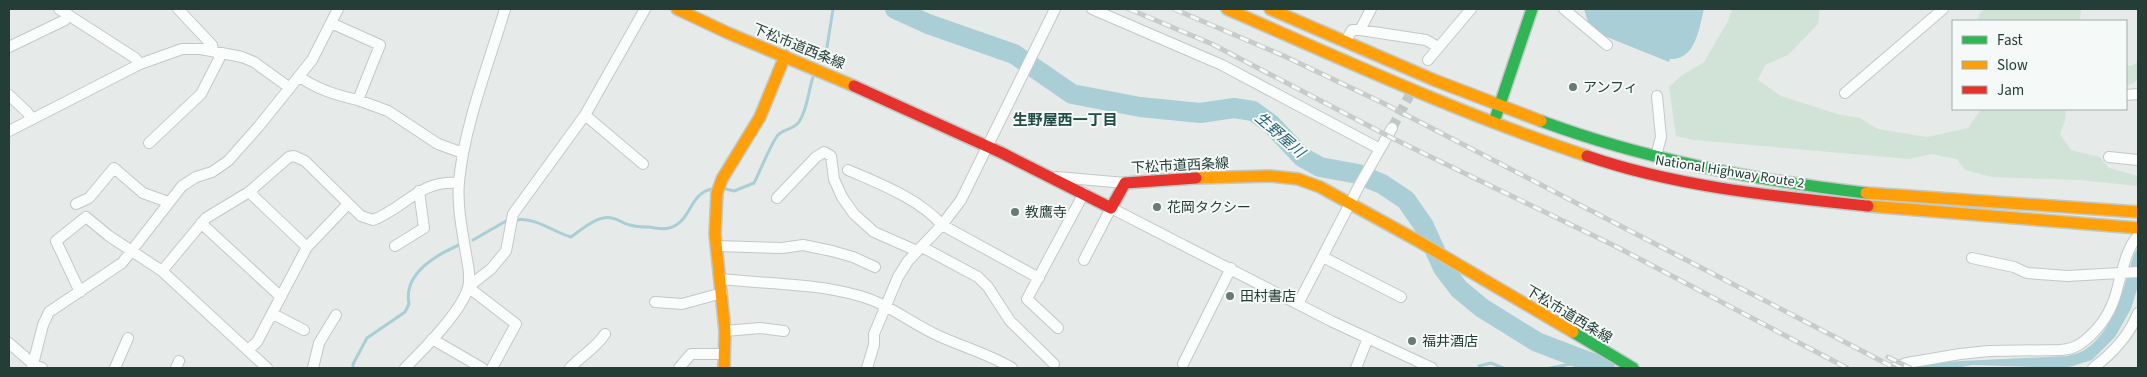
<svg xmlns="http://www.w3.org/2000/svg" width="2147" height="377" viewBox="0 0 2147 377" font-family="'Source Sans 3','Noto Sans JP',sans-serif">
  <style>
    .green { fill: #d1e3d7 }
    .water { fill: #aaced5 }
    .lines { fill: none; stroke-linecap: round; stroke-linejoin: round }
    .stream { stroke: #aaced5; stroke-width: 3 }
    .river { stroke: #aaced5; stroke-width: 20 }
    .street-tunnel { stroke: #bfc8c5; stroke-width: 10; stroke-dasharray: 10 5; stroke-linecap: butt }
    .street-casing { stroke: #c3c8c6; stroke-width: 12 }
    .fast-casing { stroke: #c2c8c6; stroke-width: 14 }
    .slow-casing { stroke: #c2c8c6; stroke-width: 14 }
    .jam-casing { stroke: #c2c8c6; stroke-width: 14 }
    .street { stroke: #fbfcfc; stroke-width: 10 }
    .fast { stroke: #30b455; stroke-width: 11 }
    .slow { stroke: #ff9f0a; stroke-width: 11 }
    .jam { stroke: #e5322d; stroke-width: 11 }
    .rail-casing { stroke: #c7ccca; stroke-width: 5 }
    .rail { stroke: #f5f9f7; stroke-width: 3; stroke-dasharray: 9; stroke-linecap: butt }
    .poi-dot { fill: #697a75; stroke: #f5f9f7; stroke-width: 2 }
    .labels { text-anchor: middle; stroke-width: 4; stroke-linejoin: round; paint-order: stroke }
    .street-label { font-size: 14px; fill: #253d37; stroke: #f5f9f7 }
    .poi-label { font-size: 14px; fill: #253d37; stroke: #f5f9f7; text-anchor: start }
    .neighbourhood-label { font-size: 15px; font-weight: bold; fill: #224d45; stroke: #f5f9f7 }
    .water-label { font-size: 15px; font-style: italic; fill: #246374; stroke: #f5f9f7 }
  </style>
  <rect width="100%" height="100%" fill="#e6ebe9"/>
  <path class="green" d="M 1732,9 L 1820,9 L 1818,24 L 1788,55 L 1765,65 L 1758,80 L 1781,96 L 1837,114 L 1860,118 L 1878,129 L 1927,137 L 1968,128 L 1981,109 L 2066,109 L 2065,121 L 2060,134 L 2071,150 L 2100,157 L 2109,168 L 2138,176 L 2138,186 L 2079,180 L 1992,177 L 1965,170 L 1957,159 L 1931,154 L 1909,159 L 1694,140 L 1676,136 L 1669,87 L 1681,76 L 1704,62 L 1728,21 Z
    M 1984,9 L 2081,9 L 2080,21 L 1978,21 L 1979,14 Z
    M 2138,62 L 2138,78 L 2134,83 L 2126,85 L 2126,65 L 2131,66 Z"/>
  <path class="water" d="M 1584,9 L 1704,9 C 1699,28 1696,60 1670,59 L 1669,62 L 1597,33 L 1588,22 Z
    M 2138,248 L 2138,286 L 2131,309 L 2115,337 L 2092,360 L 2066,368 L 1972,365 L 1956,368 L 1903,368 L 1941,362 L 2067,356 C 2073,354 2081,353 2086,349 C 2115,329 2124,286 2134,254 Z"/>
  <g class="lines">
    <path class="stream" d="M 821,60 L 827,47 L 833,9
      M 726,189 L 734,191 L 754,183 C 759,174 773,138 779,134 C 785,129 794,129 799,122 C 808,108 808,92 813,77
      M 515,220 C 536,217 551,231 571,237 C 582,229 598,215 612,218 C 618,219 624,224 630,225 C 636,227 643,227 649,227 C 656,228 663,230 669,228 C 691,223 689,193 712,189
      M 473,240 L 506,221
      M 1479,366 L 1491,363 L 1503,368
      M 353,368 L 353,364 L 367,338 L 405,312 L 409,304 C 403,274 436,255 459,245
      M 1550,368 L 1587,361"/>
    <path class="river" d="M 895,9 L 928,24 L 1014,54 L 1072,94 L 1140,107 L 1200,113 L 1234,108 L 1253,111 L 1271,124 L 1302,157 L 1320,167 L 1358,174 L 1382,184 L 1406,200 L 1424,226 L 1443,268 L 1459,289 L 1482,308 L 1537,342 L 1605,368"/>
    <path class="street-tunnel" d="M 1392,128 L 1414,87"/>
    <g class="street-casing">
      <path id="street" d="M 59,9 L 135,58 L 140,64
        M 178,9 L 212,45 L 213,51
        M 1092,9 L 1222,65 L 1380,149
        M 1564,9 L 1607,45
        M 1360,30 L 1371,9
        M 1346,41 L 1352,30 L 1360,30 L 1426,40 L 1438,47
        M 9,47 L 65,20 L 69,15
        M 1428,60 L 1471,9
        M 300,77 C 315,88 339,96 358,100 L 380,45 L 331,23
        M 1845,93 L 1943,9
        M 9,95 L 27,112 L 32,119
        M 2126,95 L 2138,94
        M 358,100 L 388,111 L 438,144 L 463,153
        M 585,115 L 643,164
        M 9,131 L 140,64 L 182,49 L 201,49 L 242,57 L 254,62 L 290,88
        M 149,143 L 201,94 L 219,59 L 219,53
        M 1656,156 L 1661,137 L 1657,96
        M 2109,157 L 2138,160
        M 848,170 C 878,183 920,199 942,225 L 1039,278
        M 1057,177 L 1125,183
        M 249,192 L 307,247
        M 777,198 L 816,157 L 824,152 L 831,156 L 834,179 L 842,197 L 854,214 L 874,232 L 917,251
        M 76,204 L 89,198 L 114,168 L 143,193 L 168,202
        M 201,223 L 281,297
        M 395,246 L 424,228 L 419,191
        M 717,246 L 782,248 L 803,245 L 832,251 L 853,257 L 875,267
        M 922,247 L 978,277 L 988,287 L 1010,321 L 1054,364
        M 1323,257 L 1401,297
        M 1972,258 L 2014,267 L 2027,273 L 2067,276 L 2138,272
        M 1084,260 L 1111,208 L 1331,321 L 1432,368
        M 162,271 L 206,218 L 249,192 L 289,157 L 294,156 L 305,161 L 361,216 L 373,220 C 405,208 420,179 459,183
        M 720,279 C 767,284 815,283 860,296 C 889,304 912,324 939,336 C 963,347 989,354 1012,368
        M 80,292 L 56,241 L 86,217 L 109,236 L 162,271 L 267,368
        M 655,302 L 682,304 L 722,293
        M 1298,304 L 1360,184 L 1392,128
        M 273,314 L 304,330
        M 1058,328 L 1027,299 L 1084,193
        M 725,331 L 760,328 L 784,331
        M 432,339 L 482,368
        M 9,343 L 33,364 L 42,368
        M 249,349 L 257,342 L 307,247 L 348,204
        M 1183,364 L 1231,268
        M 32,368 L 43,325 L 49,312 L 122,263 L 182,186 L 196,177 L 212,172 L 228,161 L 259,126 L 312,60 L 338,9
        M 115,368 L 128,338
        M 176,368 L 179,361
        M 313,368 L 319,343 L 336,315
        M 405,368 C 423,350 461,312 468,288 C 471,277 468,265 466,254 C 462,230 457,206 459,182 C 464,126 489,63 505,9
        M 492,368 L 516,324 L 468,287 L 491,269 L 506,251 L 513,214 L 585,115 L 645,9
        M 570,368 C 582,355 595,349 605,334
        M 679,368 L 691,354 L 724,354
        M 867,368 L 874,345 L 874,334 L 898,277 L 908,261 L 942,225 L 961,200 L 1055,9
        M 1356,368 L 1368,338
        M 1893,368 L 1907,363 L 1960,354 L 1989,351 L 2060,350 C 2075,349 2082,344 2093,333 C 2106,320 2114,304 2118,286 C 2123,269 2126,249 2138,236
        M 2093,368 C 2113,353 2129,336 2138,313"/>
    </g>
    <g class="fast-casing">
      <path id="fast" d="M 1496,116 L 1532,9
        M 1541,121 C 1646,160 1755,180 1866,193
        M 1573,332 L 1633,368"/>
    </g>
    <g class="slow-casing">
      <path id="slow" d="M 677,9 L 728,33 L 854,86
        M 1227,9 C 1346,61 1463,115 1587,156
        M 1270,9 L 1434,80 L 1541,121
        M 1196,178 L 1270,176 L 1298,179 L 1320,187 L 1418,241 L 1573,332
        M 1866,193 L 2138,212
        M 1868,206 L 2138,228
        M 724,368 L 725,331 L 715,234 L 717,193 L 722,179 L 760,117 L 785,56"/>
    </g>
    <g class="jam-casing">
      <path id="jam" d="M 854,86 L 1002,153 L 1111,208 L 1125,183 L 1196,178
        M 1587,156 C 1677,187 1773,196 1868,206"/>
    </g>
    <use href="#street" class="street"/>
    <use href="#fast" class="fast"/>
    <use href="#slow" class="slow"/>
    <use href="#jam" class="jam"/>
    <g class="rail-casing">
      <path id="rail" d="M 1129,9 L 1212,44 L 1394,139 L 1615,246 L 1847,368
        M 1174,9 L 1284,56 L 1383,103 L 1895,368
        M 1888,357 L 1910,368"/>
    </g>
    <use href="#rail" class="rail"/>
  </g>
  <g class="poi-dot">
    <circle cx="1573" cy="87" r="5"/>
    <circle cx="1157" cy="207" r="5"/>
    <circle cx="1015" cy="212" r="5"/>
    <circle cx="1230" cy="296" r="5"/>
    <circle cx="1412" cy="341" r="5"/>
  </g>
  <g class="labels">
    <g class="street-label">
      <text transform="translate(799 46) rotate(22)" y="5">下松市道西条線</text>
      <text transform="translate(1180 165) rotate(-3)" y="5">下松市道西条線</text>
      <text transform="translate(1730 171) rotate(9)" y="5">National Highway Route 2</text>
      <text transform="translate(1569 314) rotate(31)" y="5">下松市道西条線</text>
    </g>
    <g class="poi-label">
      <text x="1583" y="92">アンフィ</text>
      <text x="1167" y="212">花岡タクシー</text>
      <text x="1025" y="217">教鷹寺</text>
      <text x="1240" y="301">田村書店</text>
      <text x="1422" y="346">福井酒店</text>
    </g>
    <g class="neighbourhood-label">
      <text x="1065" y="125">生野屋西一丁目</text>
    </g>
    <g class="water-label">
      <text transform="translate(1280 135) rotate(41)" y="5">生野屋川</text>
    </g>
  </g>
  <rect width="2147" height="377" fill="none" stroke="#253d37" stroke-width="20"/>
  <rect x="1952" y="20" width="175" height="90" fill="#f5f9f7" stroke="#a2aeaa"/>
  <rect x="1962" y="36" width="25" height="8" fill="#30b455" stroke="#a2aeaa"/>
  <text x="1997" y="45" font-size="15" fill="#253d37">Fast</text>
  <rect x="1962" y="61" width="25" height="8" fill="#ff9f0a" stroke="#a2aeaa"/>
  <text x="1997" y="70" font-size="15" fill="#253d37">Slow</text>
  <rect x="1962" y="86" width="25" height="8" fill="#e5322d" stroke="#a2aeaa"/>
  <text x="1997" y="95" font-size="15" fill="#253d37">Jam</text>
</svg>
